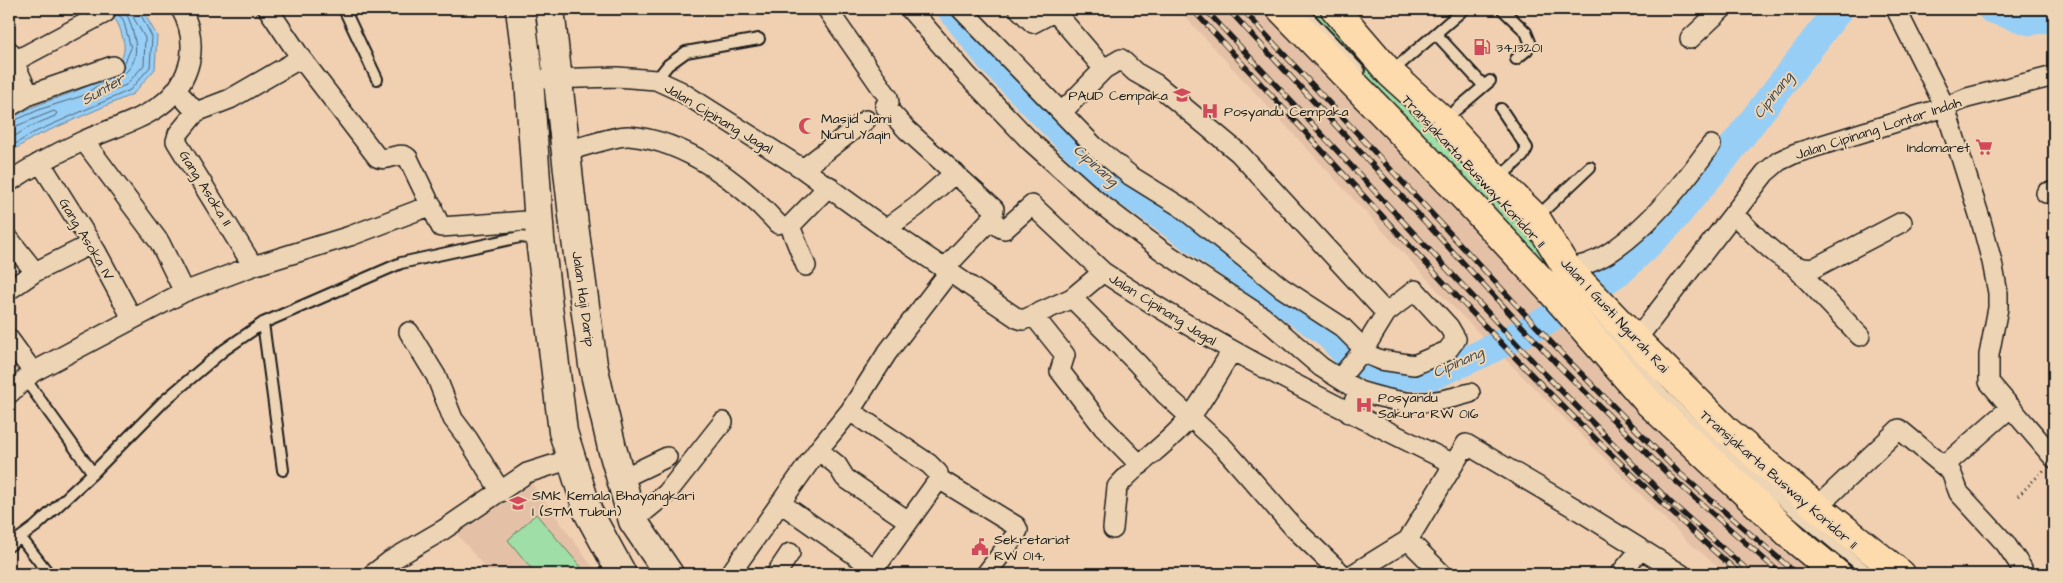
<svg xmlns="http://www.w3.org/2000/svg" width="2063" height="583" viewBox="0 0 2063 583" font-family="'Architects Daughter',sans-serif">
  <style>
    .built { fill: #e4c1a6 }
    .grass { fill: url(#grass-dots); stroke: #5e7d62 }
    .pitch { fill: #9fdea7; stroke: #5e7d62 }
    .water { fill: #97cef6; stroke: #66879f }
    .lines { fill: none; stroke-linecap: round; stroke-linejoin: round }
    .shore { stroke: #4d6373; stroke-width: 1 }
    .river { stroke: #97cef6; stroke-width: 29 }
    .service-casing { stroke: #1c1c1c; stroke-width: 14 }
    .minor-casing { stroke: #1c1c1c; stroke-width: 22 }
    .secondary-casing { stroke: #1c1c1c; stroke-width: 31 }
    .primary-casing { stroke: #1c1c1c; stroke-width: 31 }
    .path { stroke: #1c1c1c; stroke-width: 3; stroke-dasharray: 1 4; stroke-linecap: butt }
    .service { stroke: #ecd4b4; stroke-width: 10 }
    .minor { stroke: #ecd4b4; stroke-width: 19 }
    .secondary { stroke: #ecd4b4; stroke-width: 28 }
    .primary { stroke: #fedbac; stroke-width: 28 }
    .rail-casing { stroke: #1c1c1c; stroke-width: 5.5 }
    .rail { stroke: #ecd4b4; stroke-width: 4; stroke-dasharray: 11; stroke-linecap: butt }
    .labels { text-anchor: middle; stroke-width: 4; stroke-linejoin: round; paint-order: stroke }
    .poi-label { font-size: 14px; fill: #1c1c1c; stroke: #ecd4b4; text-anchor: start }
    .street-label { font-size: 14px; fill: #1c1c1c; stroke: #ecd4b4 }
    .water-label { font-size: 15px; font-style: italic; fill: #3b4852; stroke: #ecd4b4 }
  </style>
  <defs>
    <pattern id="grass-dots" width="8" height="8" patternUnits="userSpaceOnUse" patternTransform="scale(1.25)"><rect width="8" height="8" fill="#9fdea7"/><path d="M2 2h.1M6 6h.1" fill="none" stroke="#88be8f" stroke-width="1.8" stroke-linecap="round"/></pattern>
  </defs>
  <rect width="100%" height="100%" fill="#f1d0b2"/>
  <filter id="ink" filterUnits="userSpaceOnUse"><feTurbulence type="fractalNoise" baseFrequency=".02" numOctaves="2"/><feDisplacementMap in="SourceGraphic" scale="10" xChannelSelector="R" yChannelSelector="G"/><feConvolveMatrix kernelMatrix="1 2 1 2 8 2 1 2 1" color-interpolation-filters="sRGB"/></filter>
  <g filter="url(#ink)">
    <path class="built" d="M 1178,9 L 1281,9 L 1837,574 L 1727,574 L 1687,541 L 1452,306 Z
      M 525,474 L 598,574 L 490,574 L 456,533 Z"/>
    <path class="grass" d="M 1301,9 L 1335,9 L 1566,267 L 1901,574 L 1870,574 L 1717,447 Z"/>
    <path class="pitch" d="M 536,514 L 587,574 L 536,574 L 508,540 Z"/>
    <path class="water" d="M 103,9 L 142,9 L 157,36 L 155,69 L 133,94 L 34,137 L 9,153 L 9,119 C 19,114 29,108 40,104 C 66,94 134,77 123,39 C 118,21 118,21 103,9 Z"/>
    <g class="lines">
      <path class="shore" d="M 121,9 C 129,15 130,22 133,32 C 142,65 127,73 102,90 L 103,94 L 126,85 L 144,65 L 145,38 L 132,15 L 132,9
        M 115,12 L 123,19 L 131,48 L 123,67
        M 9,123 L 41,109 L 82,96 L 106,80
        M 9,129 L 54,111 L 57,113 L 55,116 L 29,127 L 9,140
        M 9,148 L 33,133 L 130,90 L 150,67 L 152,37 L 138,9"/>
      <path class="river" d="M 951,9 L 992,61 L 1103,175 L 1326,332 L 1352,359 L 1388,375 L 1431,376 L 1481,354 L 1549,319 L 1622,269 L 1669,224 L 1725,157 L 1839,9
        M 1992,9 L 2030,21 L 2054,17"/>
      <g class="service-casing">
        <path id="service" d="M 344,9 L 377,79
          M 1301,9 L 1359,70
          M 1502,9 L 1526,32 L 1530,42 L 1527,50 L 1516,59
          M 1436,34 L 1484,86
          M 1391,72 L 1464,9
          M 656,80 L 668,65 L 686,52 L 759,39
          M 1443,121 L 1490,81
          M 1498,179 L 1523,156 L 1527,148 L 1501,109
          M 1537,217 L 1590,167
          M 1568,291 L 1660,391 L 1717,447 L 1870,574
          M 263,323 L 283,470
          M 25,379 L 93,473
          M 21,538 L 49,574
          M 9,546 L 36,526 L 93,473 L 164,401 L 224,350 L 263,323 L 401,263 L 520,237 L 538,239"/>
      </g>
      <g class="minor-casing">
        <path id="minor" d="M 268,9 L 301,58
          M 827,9 L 888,97 L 889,103 L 885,106 L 907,130 L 994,209 L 992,220 L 1001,228 L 1005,229 L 1032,205 L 1103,272
          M 910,9 L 966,74 L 1030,141 L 1098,202 L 1161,250 L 1263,317 L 1321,367 L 1359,391 L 1349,413
          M 961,9 L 1094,146 L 1131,176 L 1181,207 L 1282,288 L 1342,327 L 1364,349 L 1340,378
          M 1019,9 L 1033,23 L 1052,13 L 1056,13 L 1104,69 L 1121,59 L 1135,72 L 1156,84 L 1239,153 L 1386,313
          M 1896,9 L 1945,107 L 1981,221 L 1992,262 L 1998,293 L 1998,308 L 1989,355 L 1989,382 L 2054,458
          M 1690,39 L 1722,9
          M 9,51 L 29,95
          M 15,61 L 105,13
          M 546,79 L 617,77 L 656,80 L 680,91 L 803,169 L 886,229 L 1017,318 L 1023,320 L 1072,298 L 1103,272 C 1214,346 1334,405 1454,464
          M 177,91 L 196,112 L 178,134 L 176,141 L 253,266
          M 9,107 L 29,95 L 113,66
          M 196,112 L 230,99 L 301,58 L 377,157 C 387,163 399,150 408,158 L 441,227 L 526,221 L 539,222
          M 1062,112 L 1104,69
          M 84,141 L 160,243 L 184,292
          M 566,151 C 581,148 615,135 629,136 C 687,141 741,183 778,224
          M 40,162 L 96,251 L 132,318
          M 803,169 L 866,120
          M 9,182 C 32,166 57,153 83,141 C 126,121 178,114 190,60 C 193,42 190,25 181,9
          M 2046,193 L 2054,192
          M 1733,214 C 1752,231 1788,274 1814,268 L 1902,222
          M 886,229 L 916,207 L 955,173
          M 9,239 L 35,272
          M 806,266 L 790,226 L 829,186
          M 1566,267 C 1617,270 1684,183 1711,145
          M 1795,267 L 1860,336
          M 945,268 L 992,218
          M 9,290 L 35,272 L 91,244
          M 1415,290 L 1449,327 L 1456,339 L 1447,351 L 1414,365 L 1381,360 L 1371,356 L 1364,349 L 1386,313 Z
          M 1072,298 L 1137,363 L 1166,395 L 1224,448 L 1294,528 L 1342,574
          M 1033,315 L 1065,355 L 1060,371 L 1103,427 L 1140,465
          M 409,332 L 436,376 L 453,419 L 468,439 L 501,492
          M 9,339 L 33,372
          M 1636,340 L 1765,173 L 1779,161 L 1796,153 L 1945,107 L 1967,98 L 2054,76
          M 1359,391 C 1404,405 1424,407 1470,393
          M 9,394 L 33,372 L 184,292 L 253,266 L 350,236 L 432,205
          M 850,411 L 887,353 L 950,271
          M 818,450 L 837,465 L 845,478 L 907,520
          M 1945,465 L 2011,407
          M 621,479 L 667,457
          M 782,504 L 875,569
          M 1817,507 L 1899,429 L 1951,472 L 1959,493 L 2005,543 L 2022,568 L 2020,574
          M 633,521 L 667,493 L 723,422
          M 1113,529 L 1117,487 C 1139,461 1169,444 1190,417 C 1206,397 1218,372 1232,351
          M 373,574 L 390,561 L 443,530 L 527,473 L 571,459
          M 730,574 L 818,450 L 850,411 L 929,464 L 938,473 L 939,479
          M 776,574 L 790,553
          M 871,574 L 939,479 L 1016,526 L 1018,530 L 1015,536 L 986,574
          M 1353,574 L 1408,540
          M 1442,574 L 1408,540 L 1466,444 L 1578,510 L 1681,574
          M 1620,574 L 1641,549"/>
      </g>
      <g class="secondary-casing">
        <path id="secondary" d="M 520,9 L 529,79 L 540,239 L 563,432 L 588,512 L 622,574
          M 550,9 L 574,225 L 593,365 L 612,448 L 633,521 L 669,574"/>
      </g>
      <g class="primary-casing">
        <path id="primary" d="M 1281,9 L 1465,198 L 1552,292 L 1649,403 L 1797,541 L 1837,574
          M 1335,9 L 1390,73 L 1443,121 L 1497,180 L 1536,218 L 1566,267 L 1636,340 L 1727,431 L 1817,507 L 1901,574"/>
      </g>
      <path class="path" d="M 2018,496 L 2044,470"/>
      <use href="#service" class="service"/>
      <use href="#minor" class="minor"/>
      <use href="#secondary" class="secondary"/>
      <use href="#primary" class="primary"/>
      <g class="rail-casing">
        <path id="rail" d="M 1192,9 C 1370,201 1543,401 1740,574
          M 1205,9 L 1545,374 L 1669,501 L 1752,574
          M 1228,9 L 1555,362 L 1670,476 L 1781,574
          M 1242,9 L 1562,354 L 1677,471 L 1797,574"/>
      </g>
      <use href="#rail" class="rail"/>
    </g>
  </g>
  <defs>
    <g id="fuel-bare" transform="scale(1.35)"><path d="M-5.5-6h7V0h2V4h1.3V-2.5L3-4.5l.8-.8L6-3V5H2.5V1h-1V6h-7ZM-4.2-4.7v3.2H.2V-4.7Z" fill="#d1495b" stroke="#ecd4b4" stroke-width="2.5" paint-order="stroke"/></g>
    <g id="school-bare" transform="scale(1.35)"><path d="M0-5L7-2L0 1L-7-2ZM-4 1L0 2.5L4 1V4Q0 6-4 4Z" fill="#d1495b" stroke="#ecd4b4" stroke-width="2.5" paint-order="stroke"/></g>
    <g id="hospital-bare" transform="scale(1.35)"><path d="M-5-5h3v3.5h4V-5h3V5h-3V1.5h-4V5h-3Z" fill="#d1495b" stroke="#ecd4b4" stroke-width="2.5" paint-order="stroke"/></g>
    <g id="mosque-bare" transform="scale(1.35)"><path d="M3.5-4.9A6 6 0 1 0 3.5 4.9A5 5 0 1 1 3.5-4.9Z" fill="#d1495b" stroke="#ecd4b4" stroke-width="2.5" paint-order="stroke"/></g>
    <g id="supermarket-bare" transform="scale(1.35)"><path d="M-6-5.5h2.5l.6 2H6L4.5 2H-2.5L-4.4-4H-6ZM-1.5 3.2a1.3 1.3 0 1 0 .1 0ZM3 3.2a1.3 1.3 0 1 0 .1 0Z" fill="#d1495b" stroke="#ecd4b4" stroke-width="2.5" paint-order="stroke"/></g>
    <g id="civic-bare" transform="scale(1.35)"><path d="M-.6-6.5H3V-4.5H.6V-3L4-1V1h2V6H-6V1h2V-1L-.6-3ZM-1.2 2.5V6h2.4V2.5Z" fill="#d1495b" stroke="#ecd4b4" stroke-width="2.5" paint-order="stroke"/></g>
  </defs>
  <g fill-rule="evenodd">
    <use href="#fuel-bare" x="1482" y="47"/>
    <use href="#school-bare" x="1182" y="95"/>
    <use href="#hospital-bare" x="1210" y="111"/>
    <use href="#mosque-bare" x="807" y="126"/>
    <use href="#supermarket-bare" x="1984" y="147"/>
    <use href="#hospital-bare" x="1364" y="405"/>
    <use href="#school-bare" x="518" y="503"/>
    <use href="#civic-bare" x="980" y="547"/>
  </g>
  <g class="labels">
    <g class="poi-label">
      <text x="1496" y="52">34.13201</text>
      <text x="1168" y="100" text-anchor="end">PAUD Cempaka</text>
      <text x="1224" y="116">Posyandu Cempaka</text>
      <text x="821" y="123">Masjid Jami<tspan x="821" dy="16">Nurul Yaqin</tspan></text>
      <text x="1970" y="152" text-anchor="end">Indomaret</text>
      <text x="1378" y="402">Posyandu<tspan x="1378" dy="16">Sakura RW 016</tspan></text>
      <text x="532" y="500">SMK Kemala Bhayangkari<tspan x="532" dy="16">I (STM Tubun)</tspan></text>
      <text x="994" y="544">Sekretariat<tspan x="994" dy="16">RW 014,</tspan></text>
    </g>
    <g class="street-label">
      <text transform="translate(719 118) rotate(31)" y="5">Jalan Cipinang Jagal</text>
      <text transform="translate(1878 128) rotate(-18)" y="5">Jalan Cipinang Lontar Indah</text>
      <text transform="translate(1474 171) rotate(47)" y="5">Transjakarta Busway Koridor 11</text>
      <text transform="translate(206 188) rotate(58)" y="5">Gang Asoka II</text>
      <text transform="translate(87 239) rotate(59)" y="5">Gang Asoka IV</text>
      <text transform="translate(584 299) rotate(82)" y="5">Jalan Haji Darip</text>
      <text transform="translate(1163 309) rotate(32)" y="5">Jalan Cipinang Jagal</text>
      <text transform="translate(1615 315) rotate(47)" y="5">Jalan I Gusti Ngurah Rai</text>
      <text transform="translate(1779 479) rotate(41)" y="5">Transjakarta Busway Koridor 11</text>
    </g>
    <g class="water-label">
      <text transform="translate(103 89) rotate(-30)" y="5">Sunter</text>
      <text transform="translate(1773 95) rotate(-52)" y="5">Cipinang</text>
      <text transform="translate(1096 165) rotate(42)" y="5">Cipinang</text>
      <text transform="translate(1458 362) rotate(-24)" y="5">Cipinang</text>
    </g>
  </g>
  <rect width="2063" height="583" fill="none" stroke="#ecd4b4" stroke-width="30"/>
  <rect x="15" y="15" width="2033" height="553" fill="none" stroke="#1c1c1c" stroke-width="2" filter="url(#ink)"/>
</svg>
